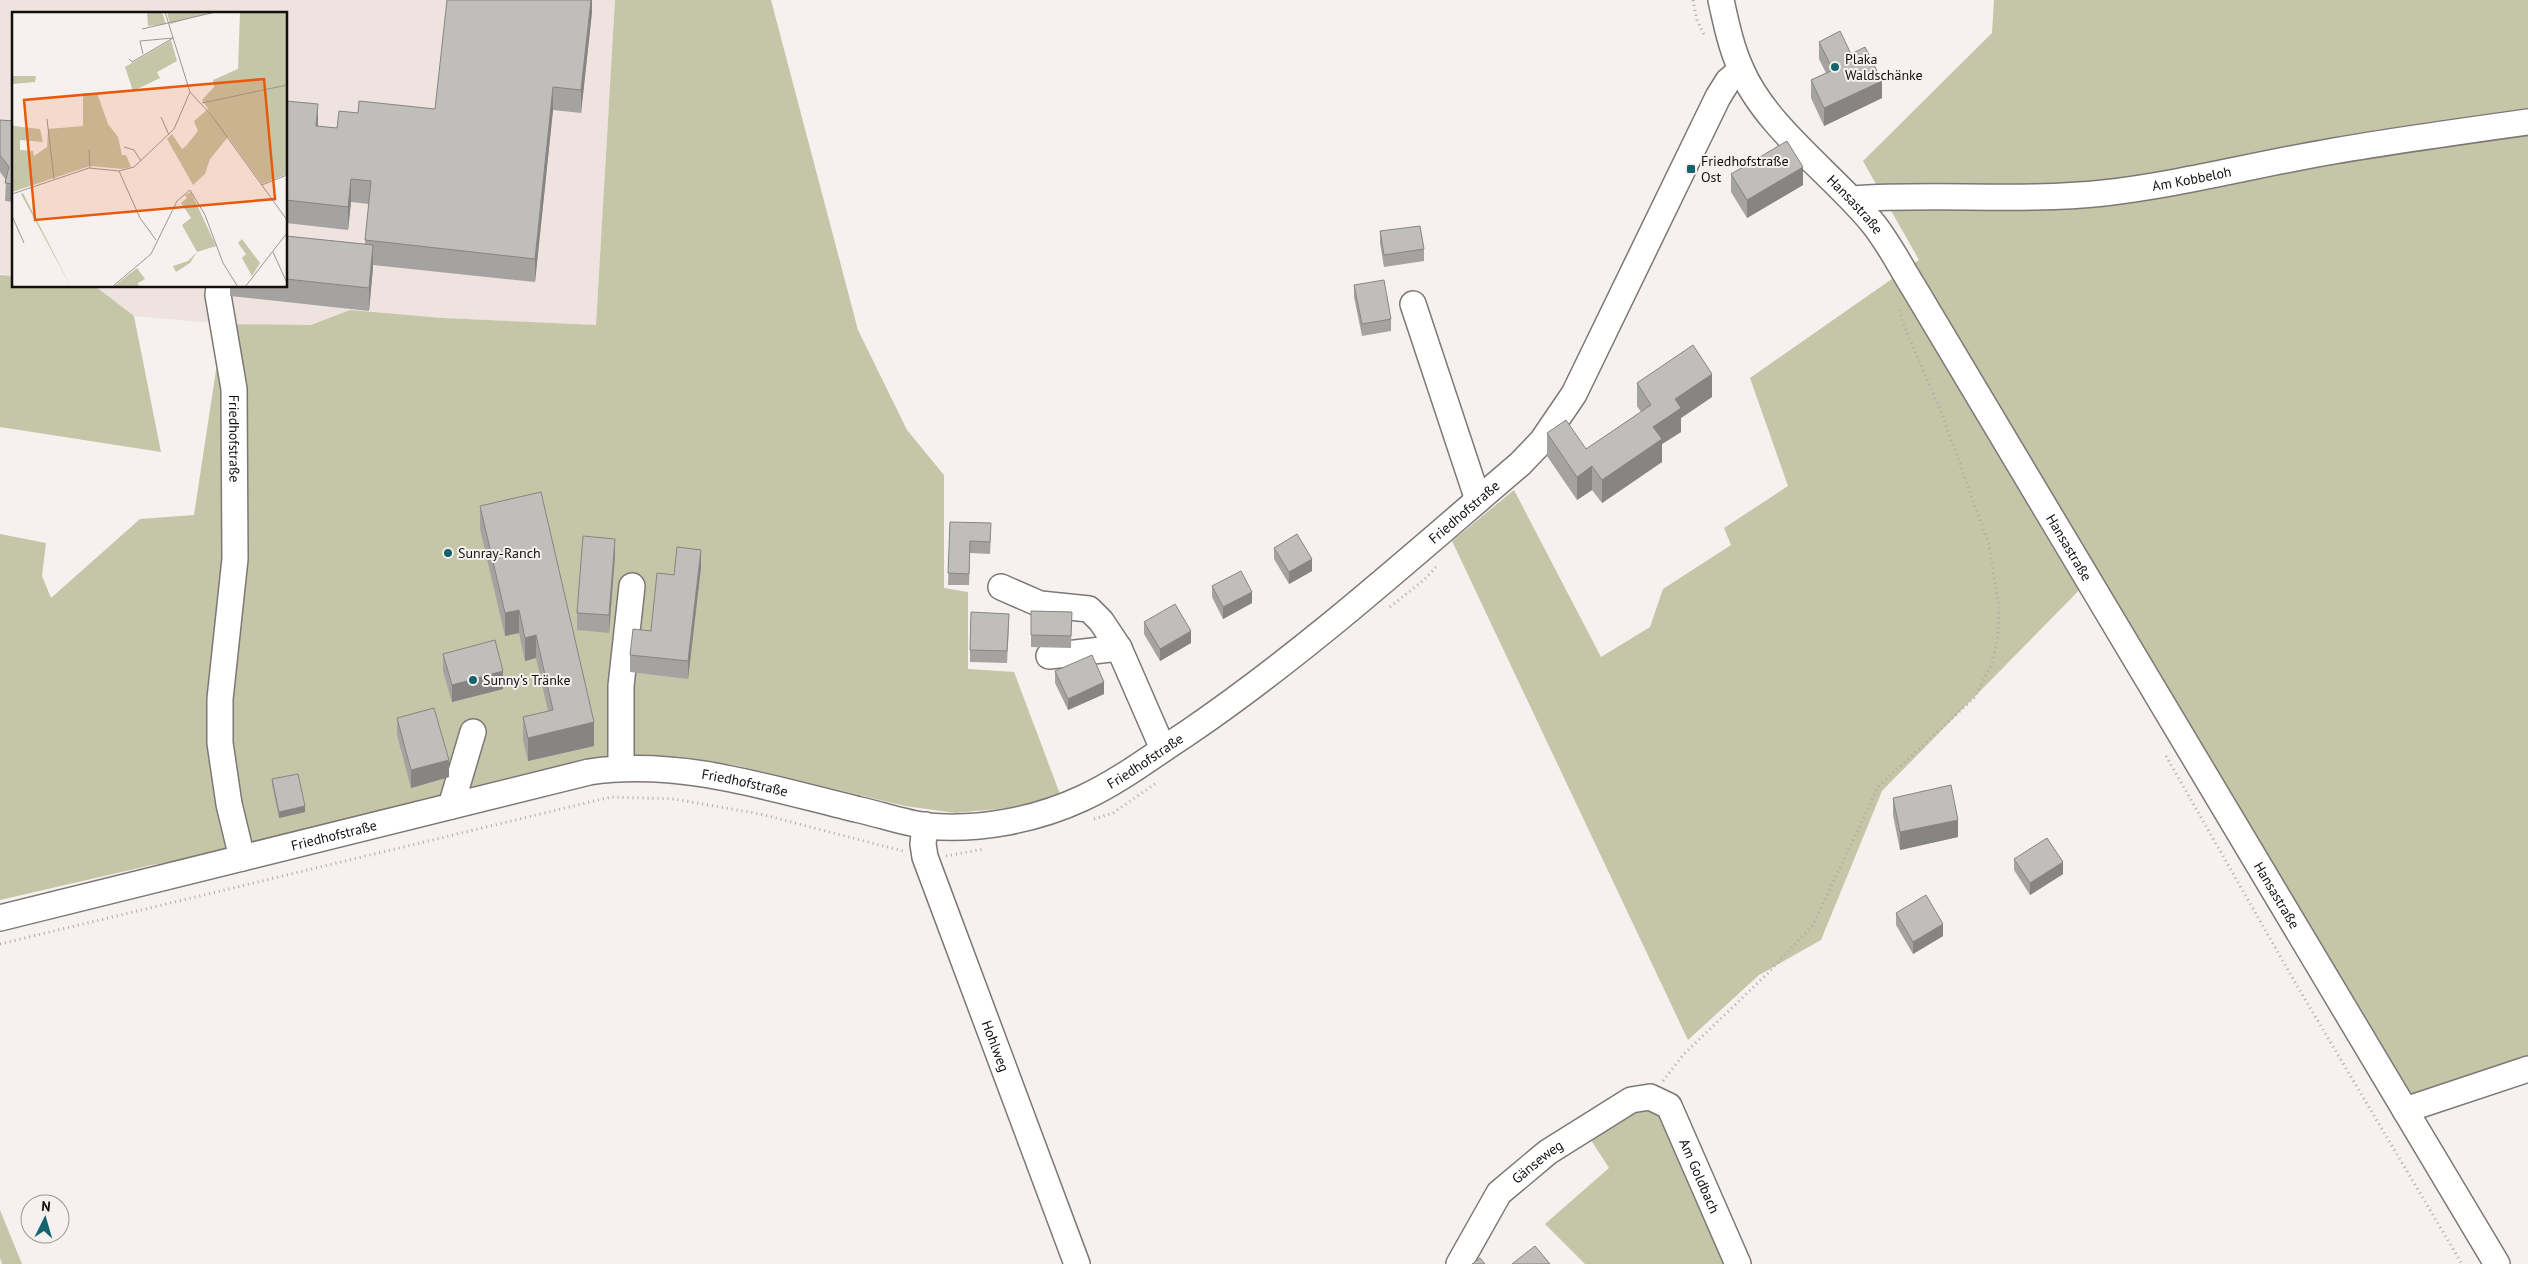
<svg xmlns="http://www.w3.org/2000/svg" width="2528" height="1264" viewBox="0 0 2528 1264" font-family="'PT Sans',sans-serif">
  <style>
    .built { fill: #eee3de }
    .green { fill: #c5c5a7 }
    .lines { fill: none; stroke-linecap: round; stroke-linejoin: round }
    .minor-casing { stroke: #7c7876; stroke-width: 28 }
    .path { stroke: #ada9a8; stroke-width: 3; stroke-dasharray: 1 4; stroke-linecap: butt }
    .minor { stroke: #fff; stroke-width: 25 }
    .wall { fill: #a5a3a1 }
    .shaded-wall { fill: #868583 }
    .building { fill: #c0bebb; stroke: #868583 }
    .poi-dot { fill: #15636c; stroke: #f6f1ef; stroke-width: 2 }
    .labels { text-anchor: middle; stroke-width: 4; stroke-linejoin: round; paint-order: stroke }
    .poi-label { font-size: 14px; fill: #11100f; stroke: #f6f1ef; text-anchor: start }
    .street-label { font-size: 14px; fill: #11100f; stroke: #f6f1ef }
    .inset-road { fill: none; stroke: #9a9795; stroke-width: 1 }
    .view { fill: #e8590c; fill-opacity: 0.15; stroke: #e8590c; stroke-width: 2.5 }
    .inset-edge { fill: none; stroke: #11100f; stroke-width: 2.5 }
  </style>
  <rect width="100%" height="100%" fill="#f6f1ef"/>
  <path class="built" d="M 0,0 L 615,0 L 596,325 L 442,318 L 350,310 L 311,325 L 223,324 L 134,316 L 95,286 L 286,286 L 286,14 L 14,14 L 14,276 L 0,274 Z"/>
  <path class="green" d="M 615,0 L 771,0 L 858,330 L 907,430 L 944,475 L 944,588 L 968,592 L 968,669 L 1014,672 L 1060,794 L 1019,807 L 955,813 L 905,806 L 735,765 L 624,754 L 527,775 L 213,854 L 152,865 L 0,900 L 0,534 L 46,543 L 42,576 L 51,598 L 140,519 L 194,515 L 223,324 L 311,325 L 350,310 L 442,318 L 596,325 Z
    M 1994,0 L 2528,0 L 2528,1061 L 2411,1098 L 2098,571 L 1882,791 L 1821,940 L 1759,975 L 1688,1040 L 1452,541 L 1514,490 L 1601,657 L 1650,627 L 1663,589 L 1731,545 L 1724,528 L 1788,486 L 1750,378 L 1919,260 L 1863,161 L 1992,33 Z
    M 0,275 L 14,276 L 14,286 L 95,286 L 134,316 L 161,452 L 0,427 Z
    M 1637,1107 L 1658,1113 L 1725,1264 L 1585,1264 L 1545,1224 L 1609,1168 L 1589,1137 Z
    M 0,1210 L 22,1264 L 2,1264 L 0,1258 Z"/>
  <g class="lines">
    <g class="minor-casing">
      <g id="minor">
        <path id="s1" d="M 1721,0 C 1726,23 1731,47 1741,69 C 1765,126 1831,173 1871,221 C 1888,241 1900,266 1914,288 L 2497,1264"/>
        <path id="s2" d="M 1852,199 C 1936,193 2020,202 2104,193 C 2182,184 2257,164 2334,151 C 2398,140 2463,131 2528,122"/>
        <path id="s3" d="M 219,286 L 218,295 L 234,389 L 235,559 L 220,699 L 220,743 L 229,804 L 242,858"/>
        <path d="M 1413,304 L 1478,500"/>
        <path d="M 1001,587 L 1040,604 L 1089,609 L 1101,621 L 1119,648 L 1163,749"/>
        <path d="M 1049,656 L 1119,648"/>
        <path d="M 621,768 L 621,686 L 632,586"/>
        <path d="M 451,806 L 473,732"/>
        <path id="s4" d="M 925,825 L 923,844 L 925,857 L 1077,1264"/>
        <path id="s5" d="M 0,918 L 589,772 C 680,758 772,789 860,810 C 882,815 905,823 927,826 C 978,831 1036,820 1083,798 C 1120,781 1152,756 1186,734 C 1305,653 1411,557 1520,464 L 1542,441 L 1574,394 L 1718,97 L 1728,81 L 1741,70"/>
        <path d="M 2405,1110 L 2528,1069"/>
        <path id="s6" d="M 1459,1264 L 1499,1193 L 1548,1152 L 1631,1100 L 1650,1097 L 1669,1106 L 1738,1264"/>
      </g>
    </g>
    <path class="path" d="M 1693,0 L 1697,20 L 1705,37
      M 1390,607 L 1424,580 L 1436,567
      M 2166,756 L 2296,984 L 2462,1264
      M 1094,819 L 1113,813 L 1155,784
      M 946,856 L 984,849
      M 0,944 L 611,797 L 674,799 L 760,814 L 903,851
      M 1663,1081 L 1683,1055 L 1767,974 L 1813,925 L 1878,787 L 1975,697 L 1993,661 L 1998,636 L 1999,607 L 1989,545 L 1942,414 L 1902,321 L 1900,310"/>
    <use href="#minor" class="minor"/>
  </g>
  <path class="wall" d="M 592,0 L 592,12 L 581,113 L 553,110 L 535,282 L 373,265 L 369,311 L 230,296 L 230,286 L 286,286 L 286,236 L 365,244 L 369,204 L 351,202 L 348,230 L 286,223 L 286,101 L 318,126 L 337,128 L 358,113 L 435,109 Z
    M 1819,42 L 1851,54 L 1882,98 L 1824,126 L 1811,98 L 1811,80 L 1826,73 L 1819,59 Z
    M 0,120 L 14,121 L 14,202 L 5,201 L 6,180 L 0,172 Z
    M 1731,174 L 1803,185 L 1747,218 L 1731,192 Z
    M 1380,231 L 1424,249 L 1424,261 L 1384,267 L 1380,243 Z
    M 1354,285 L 1391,319 L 1391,331 L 1362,336 L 1354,297 Z
    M 1637,383 L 1712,397 L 1681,418 L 1681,432 L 1662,444 L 1662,462 L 1602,503 L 1592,490 L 1577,500 L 1547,456 L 1547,433 L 1586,449 L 1641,412 L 1637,406 Z
    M 480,506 L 594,746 L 528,761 L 523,740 L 523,717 L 548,711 L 536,658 L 525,661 L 519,633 L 505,636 L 480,529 Z
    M 950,522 L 991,535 L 990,554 L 970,553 L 969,585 L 948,585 Z
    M 1274,548 L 1312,571 L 1289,584 L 1274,559 Z
    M 615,556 L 609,633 L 577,630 L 577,613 Z
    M 701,567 L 688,679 L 630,672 L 630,655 L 651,631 L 674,575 Z
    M 1212,586 L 1252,603 L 1223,619 L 1212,597 Z
    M 1031,611 L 1072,612 L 1071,648 L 1031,647 Z
    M 1144,622 L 1191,643 L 1160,661 L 1144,634 Z
    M 1009,626 L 1007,663 L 970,662 L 970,650 Z
    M 443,654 L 503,689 L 452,702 L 443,671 Z
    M 1055,671 L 1104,694 L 1068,710 L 1055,683 Z
    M 397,718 L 449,777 L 411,788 L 397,735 Z
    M 272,779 L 305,812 L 279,818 L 272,785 Z
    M 1893,798 L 1958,837 L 1900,850 L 1893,815 Z
    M 2014,859 L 2063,874 L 2030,895 L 2014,870 Z
    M 1896,913 L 1943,936 L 1913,954 L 1896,925 Z"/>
  <path class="shaded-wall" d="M 591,0 L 592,0 L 592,12 L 581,113 L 581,90 Z
    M 1882,81 L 1882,98 L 1824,126 L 1824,108 Z
    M 553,87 L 553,110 L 535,282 L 535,259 Z
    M 318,104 L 318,127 L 316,126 Z
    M 1803,167 L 1803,185 L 1747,218 L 1747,200 Z
    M 351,179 L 351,202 L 348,230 L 348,207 Z
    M 373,245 L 373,268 L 369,311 L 369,288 Z
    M 1712,374 L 1712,397 L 1681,418 L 1681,432 L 1662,444 L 1662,462 L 1602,503 L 1602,480 L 1653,427 L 1675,399 Z
    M 1592,466 L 1592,490 L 1577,500 L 1577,477 Z
    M 615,539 L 615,556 L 609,633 L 609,615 Z
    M 701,550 L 701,567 L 688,679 L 688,661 Z
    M 1312,559 L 1312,571 L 1289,584 L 1289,572 Z
    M 1252,592 L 1252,603 L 1223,619 L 1223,607 Z
    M 519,610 L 519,633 L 505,636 L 505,613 Z
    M 1191,631 L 1191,643 L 1160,661 L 1160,649 Z
    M 536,635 L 536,658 L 525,661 L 525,638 Z
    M 503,671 L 503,689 L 452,702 L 452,685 Z
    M 1104,682 L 1104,694 L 1068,710 L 1068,699 Z
    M 594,722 L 594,746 L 528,761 L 528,738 Z
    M 449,760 L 449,777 L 411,788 L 411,770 Z
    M 305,806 L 305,812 L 279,818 L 279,812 Z
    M 1958,820 L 1958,837 L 1900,850 L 1900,832 Z
    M 2063,862 L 2063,874 L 2030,895 L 2030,883 Z
    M 1943,924 L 1943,936 L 1913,954 L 1913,942 Z"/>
  <path class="building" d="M 447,0 L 591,0 L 581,90 L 553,87 L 535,259 L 365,240 L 371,181 L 351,179 L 348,207 L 286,200 L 286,101 L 318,104 L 316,126 L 337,128 L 339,111 L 358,113 L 359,101 L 435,109 Z
    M 1840,31 L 1851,54 L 1865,47 L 1882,81 L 1824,108 L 1811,80 L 1833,70 L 1819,42 Z
    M 0,120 L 14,121 L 14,184 L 5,183 L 9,167 L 0,155 Z
    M 1787,141 L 1803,167 L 1747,200 L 1731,174 Z
    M 1420,226 L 1424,249 L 1384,255 L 1380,231 Z
    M 286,236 L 373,245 L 369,288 L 286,279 Z
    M 1384,280 L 1391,319 L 1362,324 L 1354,285 Z
    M 1693,345 L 1712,374 L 1675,399 L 1681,408 L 1653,427 L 1662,439 L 1602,480 L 1592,466 L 1577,477 L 1547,433 L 1566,420 L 1586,449 L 1651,405 L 1637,383 Z
    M 541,492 L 594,722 L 528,738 L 523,717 L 553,710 L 536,635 L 525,638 L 519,610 L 505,613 L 480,506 Z
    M 950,522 L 991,523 L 990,542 L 970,541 L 969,574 L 948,573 Z
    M 1297,534 L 1312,559 L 1289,572 L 1274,548 Z
    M 583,536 L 615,539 L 609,615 L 577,613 Z
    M 677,547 L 701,550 L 688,661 L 630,655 L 633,629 L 651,631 L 657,573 L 674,575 Z
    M 1241,571 L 1252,592 L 1223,607 L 1212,586 Z
    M 1175,604 L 1191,631 L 1160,649 L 1144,622 Z
    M 1031,611 L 1072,612 L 1071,636 L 1031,635 Z
    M 971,612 L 1009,614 L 1007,651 L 970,650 Z
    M 495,640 L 503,671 L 452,685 L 443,654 Z
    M 1092,655 L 1104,682 L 1068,699 L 1055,671 Z
    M 434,708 L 449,760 L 411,770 L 397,718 Z
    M 298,774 L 305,806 L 279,812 L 272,779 Z
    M 1951,785 L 1958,820 L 1900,832 L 1893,798 Z
    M 2047,838 L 2063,862 L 2030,883 L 2014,859 Z
    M 1926,895 L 1943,924 L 1913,942 L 1896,913 Z
    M 1535,1246 L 1550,1264 L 1512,1264 Z
    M 1480,1258 L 1485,1264 L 1472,1264 Z"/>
  <g class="poi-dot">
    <circle cx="1835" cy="67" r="5"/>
    <rect x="1686" y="164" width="10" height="10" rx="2.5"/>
    <circle cx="448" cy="553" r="5"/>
    <circle cx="473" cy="680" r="5"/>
  </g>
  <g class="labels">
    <g class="poi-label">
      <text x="1845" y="64">Plaka<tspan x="1845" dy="16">Waldschänke</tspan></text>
      <text x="1701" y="166">Friedhofstraße<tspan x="1701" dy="16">Ost</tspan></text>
      <text x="458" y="558">Sunray-Ranch</text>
      <text x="483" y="685">Sunny's Tränke</text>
    </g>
    <g class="street-label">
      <text dy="5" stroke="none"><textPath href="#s2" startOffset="341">Am Kobbeloh</textPath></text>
      <text dy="5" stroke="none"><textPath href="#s1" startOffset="250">Hansastraße</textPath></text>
      <text dy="5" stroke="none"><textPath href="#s3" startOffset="154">Friedhofstraße</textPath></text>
      <text dy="5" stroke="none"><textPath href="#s5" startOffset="1589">Friedhofstraße</textPath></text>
      <text dy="5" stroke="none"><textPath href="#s1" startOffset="655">Hansastraße</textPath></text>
      <text dy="5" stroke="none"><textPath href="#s5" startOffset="1184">Friedhofstraße</textPath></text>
      <text dy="5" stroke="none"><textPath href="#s5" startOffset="764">Friedhofstraße</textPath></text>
      <text dy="5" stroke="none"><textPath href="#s5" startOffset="344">Friedhofstraße</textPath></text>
      <text dy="5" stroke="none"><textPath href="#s1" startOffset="1060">Hansastraße</textPath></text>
      <text dy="5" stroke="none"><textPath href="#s4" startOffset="234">Hohlweg</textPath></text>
      <text dy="5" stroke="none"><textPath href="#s6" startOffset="131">Gänseweg</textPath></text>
      <text dy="5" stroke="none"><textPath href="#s6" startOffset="360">Am Goldbach</textPath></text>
    </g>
  </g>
  <g transform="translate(12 12)">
    <rect width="275" height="275" fill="#f6f1ef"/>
    <path d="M 135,0 L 150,0 L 154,12 L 136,14 ZM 155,0 L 201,0 L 158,12 ZM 228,0 L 275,0 L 275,162 L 250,172 L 216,125 L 198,147 L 193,162 L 181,173 L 155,127 L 160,122 L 170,137 L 174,134 L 186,119 L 182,109 L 196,97 L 190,88 L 202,75 L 201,68 L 226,57 ZM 159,28 L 165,49 L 145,60 L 148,66 L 121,79 L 113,55 ZM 0,64 L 24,64 L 23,70 L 0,72 ZM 71,81 L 85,81 L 96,112 L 106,125 L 110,143 L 114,143 L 119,155 L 110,157 L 78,154 L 0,180 L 0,111 L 2,114 L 28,117 L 31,130 L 8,128 L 8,138 L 21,139 L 22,144 L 35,135 L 36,117 L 71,114 ZM 179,180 L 204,234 L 185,240 L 178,251 L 164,260 L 161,254 L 176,249 L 185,240 L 170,213 L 179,206 L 169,191 L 175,186 L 173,183 ZM 11,181 L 59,275 L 9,182 ZM 230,227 L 248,251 L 240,264 L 230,246 L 234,242 L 226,231 ZM 125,256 L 133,267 L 126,271 L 127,275 L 101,275 Z" fill="#c5c5a7"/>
    <path class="inset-road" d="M 153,0 L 178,80 L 200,104 L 275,208M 130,17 L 204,0M 117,47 L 120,50 L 161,26 L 128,29 L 131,42M 190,91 L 275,73M 149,105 L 157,123M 35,107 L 42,167M 112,135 L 122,138 L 129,149M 77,138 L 78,156M 107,159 L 128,206 L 144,228M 250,173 L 275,163M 0,182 L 77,156 L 107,159 L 122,155 L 162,117 L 178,80M 0,204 L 12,231M 261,240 L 275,271M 100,275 L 139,242 L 165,189 L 178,178 L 193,203 L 211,251 L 226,275M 233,275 L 275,221"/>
    <path class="view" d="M 252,67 L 263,187 L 23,208 L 12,88 Z"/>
    <rect width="275" height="275" class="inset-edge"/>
  </g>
  <g transform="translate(45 1219) rotate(5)"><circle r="24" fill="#f6f1ef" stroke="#9a9795"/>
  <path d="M0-4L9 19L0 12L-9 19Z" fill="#15636c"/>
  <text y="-8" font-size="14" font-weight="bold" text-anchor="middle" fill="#11100f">N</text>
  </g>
</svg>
